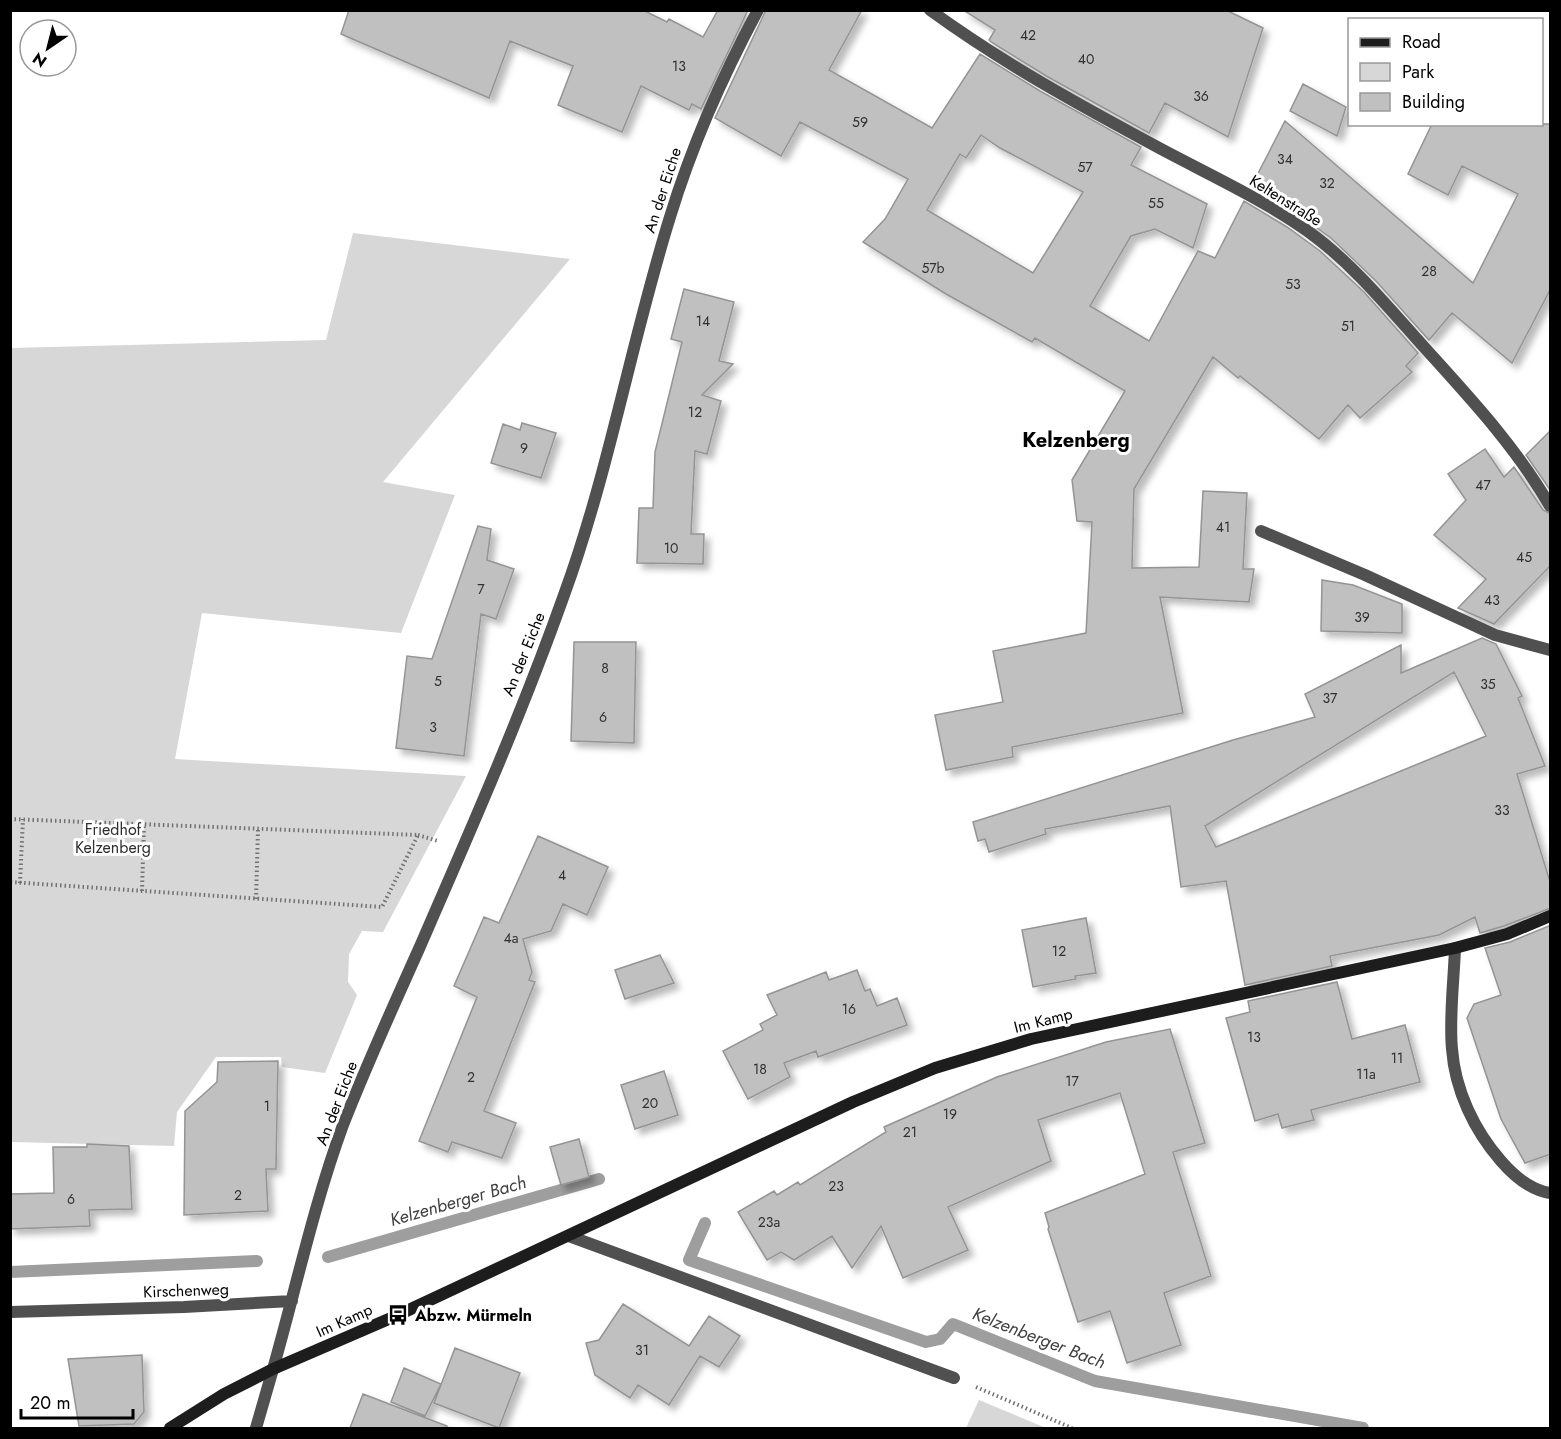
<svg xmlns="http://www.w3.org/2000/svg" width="1561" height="1439" viewBox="0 0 1561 1439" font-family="Jost,sans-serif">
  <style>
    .green { fill: #d7d7d7 }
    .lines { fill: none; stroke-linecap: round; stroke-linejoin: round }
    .stream { stroke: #9e9e9e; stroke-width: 12 }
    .building { fill: #c0c0c0; stroke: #949494; stroke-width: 1.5; fill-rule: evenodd; filter: url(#shadow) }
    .path { stroke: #727272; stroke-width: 4; stroke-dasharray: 1.5 3; stroke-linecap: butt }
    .lane { stroke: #505050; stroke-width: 12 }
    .street { stroke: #505050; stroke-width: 12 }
    .secondary { stroke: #1d1d1d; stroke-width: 12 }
    .labels { text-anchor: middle; stroke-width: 6; stroke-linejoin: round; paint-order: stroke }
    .number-label { font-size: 14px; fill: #303030 }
    .street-label { font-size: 16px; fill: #000; stroke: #fff }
    .park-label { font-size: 16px; fill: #2e2e2e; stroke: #fff }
    .poi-label { font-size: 16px; font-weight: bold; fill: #000; stroke: #fff; text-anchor: start }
    .water-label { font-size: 18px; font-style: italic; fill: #3f3f3f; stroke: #fff }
    .quarter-label { font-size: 20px; font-weight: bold; fill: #000; stroke: #fff }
  </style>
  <defs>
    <filter id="shadow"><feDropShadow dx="5.5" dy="5.5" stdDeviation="3" flood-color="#0004"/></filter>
  </defs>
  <rect width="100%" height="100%" fill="#fff"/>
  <path class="green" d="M 353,233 L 570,259 L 383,482 L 455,495 L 401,633 L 202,613 L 175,759 L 466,776 L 383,932 L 362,931 L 349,954 L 348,982 L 357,995 L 325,1073 L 282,1067 L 281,1057 L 216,1057 L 177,1112 L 174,1146 L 11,1142 L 11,348 L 326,340 Z
    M 979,1400 L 1046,1428 L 966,1428 Z"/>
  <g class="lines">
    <path class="stream" d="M 705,1223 L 689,1260 L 926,1342 L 940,1339 L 953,1324 L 1095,1381 L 1363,1428
      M 328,1257 L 599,1179
      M 10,1272 L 257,1261"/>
  </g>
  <path class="building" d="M 349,10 L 643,10 L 667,22 L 669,19 L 703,37 L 718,10 L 748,10 L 701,109 L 692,104 L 689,110 L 641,86 L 622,132 L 558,105 L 573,66 L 510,41 L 489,98 L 341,34 Z
    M 766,10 L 862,10 L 829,70 L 932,128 L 980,54 L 1040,91 L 1141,147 L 1131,165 L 1207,204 L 1193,248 L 1155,229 L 1131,236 L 1090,306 L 1149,341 L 1198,251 L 1215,258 L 1244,201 L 1287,227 L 1320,251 L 1364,292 L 1418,353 L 1406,366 L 1412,372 L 1360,418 L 1348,405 L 1319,439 L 1240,376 L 1238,378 L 1213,357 L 1134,489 L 1132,568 L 1199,567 L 1203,491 L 1247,493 L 1243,569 L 1254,569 L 1249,602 L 1160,597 L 1183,713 L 1012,747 L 1013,757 L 946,770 L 935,715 L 1003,702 L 993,651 L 1086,633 L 1092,522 L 1077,521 L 1072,480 L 1125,391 L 1035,338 L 1032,342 L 946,294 L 863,242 L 885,219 L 908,179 L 800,122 L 781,156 L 715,118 ZM 981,135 L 1000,148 L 1083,192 L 1033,273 L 927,210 L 960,154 L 966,158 Z
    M 963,10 L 1226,10 L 1263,28 L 1228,137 L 1165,103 L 1149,133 L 1048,77 L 991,42 L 989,40 L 995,30 Z
    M 1303,84 L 1346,107 L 1337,136 L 1290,111 Z
    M 1285,121 L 1473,283 L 1518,194 L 1462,166 L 1448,195 L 1408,174 L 1432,124 L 1551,124 L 1551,288 L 1512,363 L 1452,313 L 1429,340 L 1376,281 L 1331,238 L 1296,213 L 1251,187 Z
    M 684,289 L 734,302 L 719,361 L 733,364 L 702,395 L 721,401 L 707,454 L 695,451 L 691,534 L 704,534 L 703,564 L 637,563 L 639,508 L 653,508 L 655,452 L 682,342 L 671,339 Z
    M 522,423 L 556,433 L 541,478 L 491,463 L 503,424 L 520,430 Z
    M 1551,430 L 1551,491 L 1526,455 Z
    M 1485,449 L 1504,477 L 1514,467 L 1543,510 L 1551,514 L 1551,565 L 1494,624 L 1458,608 L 1486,579 L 1434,535 L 1466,500 L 1448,474 Z
    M 478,526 L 491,529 L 487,560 L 514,569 L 496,619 L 481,614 L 464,756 L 396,748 L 407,656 L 432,659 Z
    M 1322,580 L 1353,585 L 1402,604 L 1402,633 L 1321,631 Z
    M 1482,638 L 1496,644 L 1522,696 L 1518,698 L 1545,766 L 1517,774 L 1551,885 L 1551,908 L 1504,926 L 1480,933 L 1475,917 L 1439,935 L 1330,956 L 1332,966 L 1245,985 L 1226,881 L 1181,887 L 1170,806 L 1045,829 L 1046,834 L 989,852 L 985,839 L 978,841 L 973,822 L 1233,740 L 1315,717 L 1305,694 L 1401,645 L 1401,673 ZM 1454,672 L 1486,736 L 1216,847 L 1205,826 Z
    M 574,642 L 636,642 L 634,743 L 571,741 Z
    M 538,836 L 608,867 L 587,915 L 563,904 L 551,931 L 523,939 L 532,972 L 529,980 L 535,982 L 484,1111 L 516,1123 L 502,1158 L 452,1142 L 448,1152 L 419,1141 L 477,997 L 454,986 L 484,917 L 499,923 Z
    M 1086,918 L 1096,973 L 1075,976 L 1076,979 L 1033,987 L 1022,930 Z
    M 1551,925 L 1551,1154 L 1525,1163 L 1501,1119 L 1467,1018 L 1474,1004 L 1501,995 L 1485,948 L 1510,942 Z
    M 660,955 L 674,983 L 625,999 L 615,970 Z
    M 857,970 L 865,991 L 870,989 L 877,1006 L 897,998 L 907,1025 L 818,1057 L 816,1051 L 784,1063 L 790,1077 L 748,1099 L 723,1051 L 763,1030 L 760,1024 L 777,1015 L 767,995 L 826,972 L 829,980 Z
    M 1337,982 L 1352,1039 L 1405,1025 L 1420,1082 L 1311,1110 L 1314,1120 L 1282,1128 L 1278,1114 L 1255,1121 L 1226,1018 L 1250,1012 L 1248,1001 Z
    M 1170,1029 L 1205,1143 L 1173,1152 L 1211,1276 L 1164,1293 L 1181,1345 L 1127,1363 L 1110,1311 L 1078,1322 L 1048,1229 L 1049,1227 L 1045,1213 L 1145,1174 L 1120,1093 L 1038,1120 L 1051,1161 L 948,1207 L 968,1250 L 903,1278 L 881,1226 L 852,1268 L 832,1236 L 794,1260 L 781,1252 L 767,1260 L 738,1212 L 774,1191 L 777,1195 L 798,1182 L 800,1185 L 886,1132 L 884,1127 L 997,1077 L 1106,1042 Z
    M 278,1061 L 276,1169 L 266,1169 L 268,1211 L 184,1215 L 185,1111 L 217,1082 L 218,1062 Z
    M 664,1071 L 678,1115 L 635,1129 L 621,1085 Z
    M 579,1139 L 589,1177 L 561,1185 L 550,1147 Z
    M 87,1144 L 129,1146 L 132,1209 L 89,1210 L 90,1226 L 10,1229 L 10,1194 L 54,1193 L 53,1147 L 87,1147 Z
    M 623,1304 L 689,1346 L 709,1316 L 740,1336 L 719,1367 L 700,1356 L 669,1405 L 638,1385 L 630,1398 L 595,1375 L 586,1343 L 599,1340 Z
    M 455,1348 L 520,1373 L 499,1428 L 434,1403 Z
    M 142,1355 L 144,1412 L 134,1424 L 79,1426 L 68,1359 Z
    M 404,1368 L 441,1384 L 425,1416 L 391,1402 Z
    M 363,1394 L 447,1426 L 447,1428 L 350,1428 Z"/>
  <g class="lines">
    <path class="path" d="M 10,819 L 418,835 L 382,907 L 10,882
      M 418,835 L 438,841
      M 20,883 L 23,819
      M 142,891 L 144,824
      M 256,899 L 258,829
      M 976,1387 L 1072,1428"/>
    <path class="lane" d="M 1261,531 L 1365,575 L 1495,635 L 1550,650
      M 1455,948 C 1454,979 1449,1018 1452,1049 C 1455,1090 1474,1130 1501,1161 C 1514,1176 1531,1190 1550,1193
      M 256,1428 L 273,1369"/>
    <path class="street" d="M 930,10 C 1004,64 1083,107 1163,150 C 1212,176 1264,200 1309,232 C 1353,264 1388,307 1424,347 C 1470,398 1516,447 1550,506
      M 569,1236 L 954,1378
      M 10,1312 L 184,1307 L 292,1301
      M 273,1369 C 296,1288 314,1204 343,1125 C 366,1066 392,1009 418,951 C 469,834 521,716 564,595 C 609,472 631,342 670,217 C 692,145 722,77 758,10"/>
    <path class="secondary" d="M 170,1428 L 224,1394 L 273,1369 L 398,1315 L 853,1102 L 935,1068 L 1031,1039 L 1455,948 L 1507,934 L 1550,916"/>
  </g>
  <defs>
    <g id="bus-bare" transform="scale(1.62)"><path d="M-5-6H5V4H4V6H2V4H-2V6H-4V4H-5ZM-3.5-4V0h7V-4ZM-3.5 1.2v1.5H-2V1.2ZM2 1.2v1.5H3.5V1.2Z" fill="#000" stroke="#fff" stroke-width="2.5" paint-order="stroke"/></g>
  </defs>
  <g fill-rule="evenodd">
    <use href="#bus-bare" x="398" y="1315"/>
  </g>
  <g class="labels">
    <g class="number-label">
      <text x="1028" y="40">42</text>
      <text x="1086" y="64">40</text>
      <text x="679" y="71">13</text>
      <text x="1201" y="101">36</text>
      <text x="860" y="127">59</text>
      <text x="1285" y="164">34</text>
      <text x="1085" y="172">57</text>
      <text x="1327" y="188">32</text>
      <text x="1156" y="208">55</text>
      <text x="933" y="273">57b</text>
      <text x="1429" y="276">28</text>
      <text x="1293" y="289">53</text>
      <text x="703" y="326">14</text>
      <text x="1348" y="331">51</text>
      <text x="695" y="417">12</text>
      <text x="524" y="453">9</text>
      <text x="1483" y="490">47</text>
      <text x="1223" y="532">41</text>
      <text x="671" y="553">10</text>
      <text x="1524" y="562">45</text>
      <text x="481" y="594">7</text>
      <text x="1492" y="605">43</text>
      <text x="1362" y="622">39</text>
      <text x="605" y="673">8</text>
      <text x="438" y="686">5</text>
      <text x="1488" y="689">35</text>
      <text x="1330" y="703">37</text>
      <text x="603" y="722">6</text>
      <text x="433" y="732">3</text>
      <text x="1502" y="815">33</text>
      <text x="562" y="880">4</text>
      <text x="511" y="943">4a</text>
      <text x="1059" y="956">12</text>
      <text x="849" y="1014">16</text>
      <text x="1254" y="1042">13</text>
      <text x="1397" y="1063">11</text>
      <text x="760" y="1074">18</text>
      <text x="1366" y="1079">11a</text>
      <text x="471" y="1082">2</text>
      <text x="1072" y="1086">17</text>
      <text x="650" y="1108">20</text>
      <text x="267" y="1111">1</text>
      <text x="950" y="1119">19</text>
      <text x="910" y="1137">21</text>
      <text x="836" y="1191">23</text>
      <text x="238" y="1200">2</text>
      <text x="71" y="1204">6</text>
      <text x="769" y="1227">23a</text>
      <text x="642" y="1355">31</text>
    </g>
    <g class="street-label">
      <text transform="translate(662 190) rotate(-72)" y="6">An der Eiche</text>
      <text transform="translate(1286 200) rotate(32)" y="6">Keltenstraße</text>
      <text transform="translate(523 654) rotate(-68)" y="6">An der Eiche</text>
      <text transform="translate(1043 1020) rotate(-14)" y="6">Im Kamp</text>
      <text transform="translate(336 1103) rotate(-69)" y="6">An der Eiche</text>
      <text transform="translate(186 1290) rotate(-2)" y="6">Kirschenweg</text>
      <text transform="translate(344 1320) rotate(-24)" y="6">Im Kamp</text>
    </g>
    <g class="park-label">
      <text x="113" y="835">Friedhof<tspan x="113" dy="18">Kelzenberg</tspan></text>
    </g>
    <g class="poi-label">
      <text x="415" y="1321">Abzw. Mürmeln</text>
    </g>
    <g class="water-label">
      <text transform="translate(458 1201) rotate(-16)" y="6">Kelzenberger Bach</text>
      <text transform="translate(1039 1338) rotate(21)" y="6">Kelzenberger Bach</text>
    </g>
    <g class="quarter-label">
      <text x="1076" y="447">Kelzenberg</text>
    </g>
  </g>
  <rect width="1561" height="1439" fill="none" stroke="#000000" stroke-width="24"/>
  <rect x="1348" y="18" width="195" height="108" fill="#ffffff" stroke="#999999" stroke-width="1.5"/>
  <rect x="1360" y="38" width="30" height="9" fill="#1d1d1d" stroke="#999999" stroke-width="1.5"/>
  <text x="1402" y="48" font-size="18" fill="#000000">Road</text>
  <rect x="1360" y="63" width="30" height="18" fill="#d7d7d7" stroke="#999999" stroke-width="1.5"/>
  <text x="1402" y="78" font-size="18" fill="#000000">Park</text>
  <rect x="1360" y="93" width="30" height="18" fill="#c0c0c0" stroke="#999999" stroke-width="1.5"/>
  <text x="1402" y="108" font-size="18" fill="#000000">Building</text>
  <g transform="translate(48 48) rotate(215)"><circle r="28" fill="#ffffff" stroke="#999999" stroke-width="1.5"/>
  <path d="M0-4.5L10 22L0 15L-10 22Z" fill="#000000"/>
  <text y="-9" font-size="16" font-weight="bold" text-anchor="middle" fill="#000000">N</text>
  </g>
  <path d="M21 1409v9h112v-9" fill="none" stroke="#000000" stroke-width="3"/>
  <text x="30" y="1409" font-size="18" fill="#000000" stroke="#ffffff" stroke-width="4.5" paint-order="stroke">20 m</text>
</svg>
